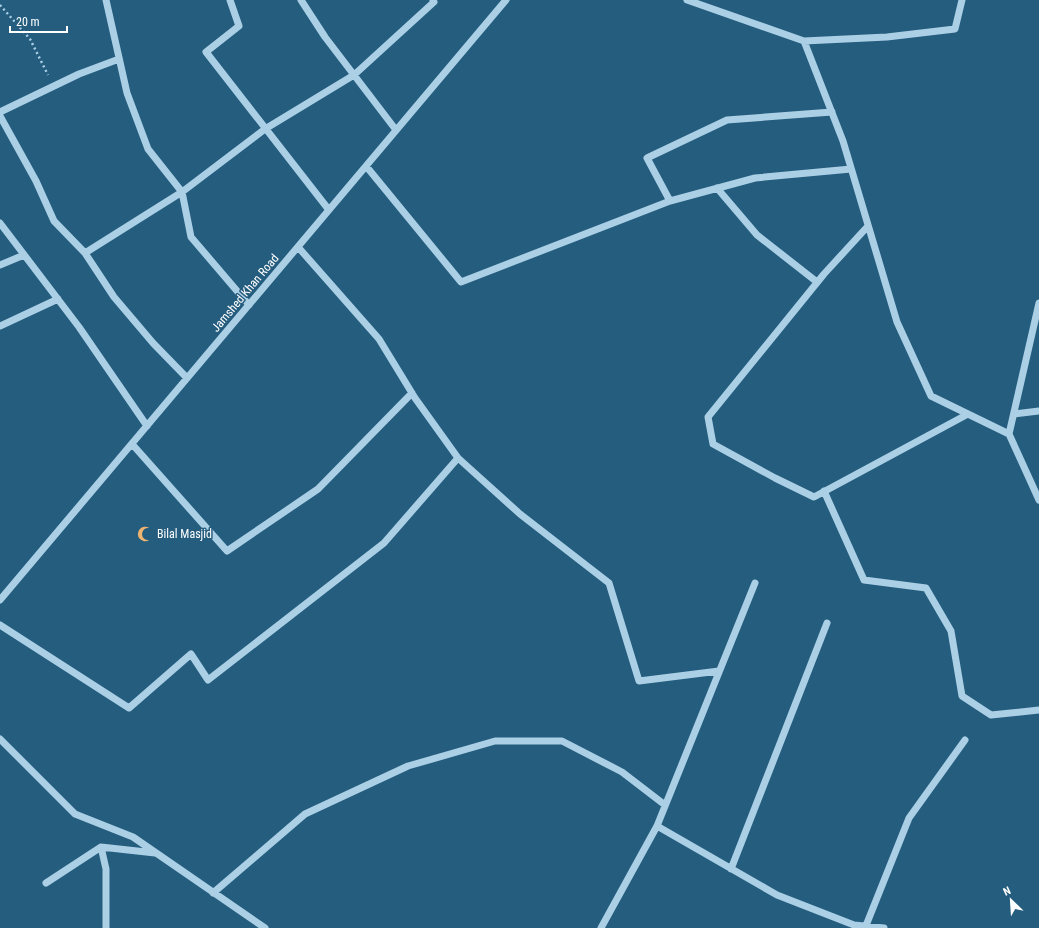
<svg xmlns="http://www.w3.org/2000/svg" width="1039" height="928" viewBox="0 0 1039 928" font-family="'Roboto Condensed',sans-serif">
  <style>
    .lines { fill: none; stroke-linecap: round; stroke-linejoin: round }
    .path { stroke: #abd0e6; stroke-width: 2.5; stroke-dasharray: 2 3; stroke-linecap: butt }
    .minor { stroke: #abd0e6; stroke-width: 7 }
    .labels { text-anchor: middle; stroke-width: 3; stroke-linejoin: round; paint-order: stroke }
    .street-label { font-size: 12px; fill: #fff; stroke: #255d7f }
    .poi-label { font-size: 12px; fill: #fff; stroke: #255d7f; text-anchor: start }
  </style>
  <rect width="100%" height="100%" fill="#255d7f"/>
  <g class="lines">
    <path class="path" d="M 0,5 L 30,39 L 48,75"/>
    <path class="minor" d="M 106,0 L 127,93 L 148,149 L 182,192 L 191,237 L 249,305
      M 230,0 L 239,26 L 206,52 L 329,210
      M 301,0 L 325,37 L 396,130
      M 687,0 L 804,41 L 843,141 L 897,322 L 931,396 L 1009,434
      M 804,41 L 887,37 L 955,29 L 962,0
      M 0,112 L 79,74 L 119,59
      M 0,116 L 36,181 L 54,221 L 85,253 L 114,297 L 153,343 L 187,378
      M 366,166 L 461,282 L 670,201 L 755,178 L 851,169
      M 717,188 L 757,235 L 817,282
      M 670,201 L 647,158 L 727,120 L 832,112
      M 0,223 L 79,327 L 147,426
      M 868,226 L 824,274 L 708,417 L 713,444 L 775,478 L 814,497 L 968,414
      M 298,247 L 379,339 L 415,398 L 458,458 L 520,514 L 609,583 L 639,681 L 719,671
      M 85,253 L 182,192 L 265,129 L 354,75 L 434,2 L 433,0
      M 0,265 L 24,255
      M 1039,303 L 1009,434 L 1039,500
      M 0,326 L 58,299
      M 1014,414 L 1039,411
      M 132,444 L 227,551 L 318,489 L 412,393
      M 824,491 L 864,580 L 926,588 L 951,631 L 962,696 L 991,715 L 1039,710
      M 0,600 L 506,0
      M 0,625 L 129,708 L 191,654 L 208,680 L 384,543 L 458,458
      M 0,739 L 75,814 L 133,837 L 265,928
      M 657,826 L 777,895 L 854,925 L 884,928
      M 101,847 L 106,869 L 106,928
      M 731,869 L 827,623
      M 46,883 L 101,847 L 155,853
      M 213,893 L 305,814 L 408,766 L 495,741 L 562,741 L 622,772 L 665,805
      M 601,928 L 657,826 L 755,583
      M 865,928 L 909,818 L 965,740"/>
  </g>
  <defs>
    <g id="mosque-bare" transform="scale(1.2)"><path d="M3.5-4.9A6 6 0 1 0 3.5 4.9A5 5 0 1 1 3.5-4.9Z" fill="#efb370" stroke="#255d7f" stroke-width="2.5" paint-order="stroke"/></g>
  </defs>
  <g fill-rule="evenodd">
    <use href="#mosque-bare" x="145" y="534"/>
  </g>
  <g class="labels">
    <g class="street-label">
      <text transform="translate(245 293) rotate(-50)" y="4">Jamshed Khan Road</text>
    </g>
    <g class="poi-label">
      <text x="157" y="538">Bilal Masjid</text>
    </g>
  </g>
  <g transform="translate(1011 900) rotate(335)" stroke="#255d7f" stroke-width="3" paint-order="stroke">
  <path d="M0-3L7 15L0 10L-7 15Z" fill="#ffffff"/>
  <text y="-6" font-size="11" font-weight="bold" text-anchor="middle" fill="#ffffff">N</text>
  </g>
  <path d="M10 26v6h57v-6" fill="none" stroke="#ffffff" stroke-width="2"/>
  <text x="16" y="26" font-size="12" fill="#ffffff" stroke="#255d7f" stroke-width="3" paint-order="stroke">20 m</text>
</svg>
